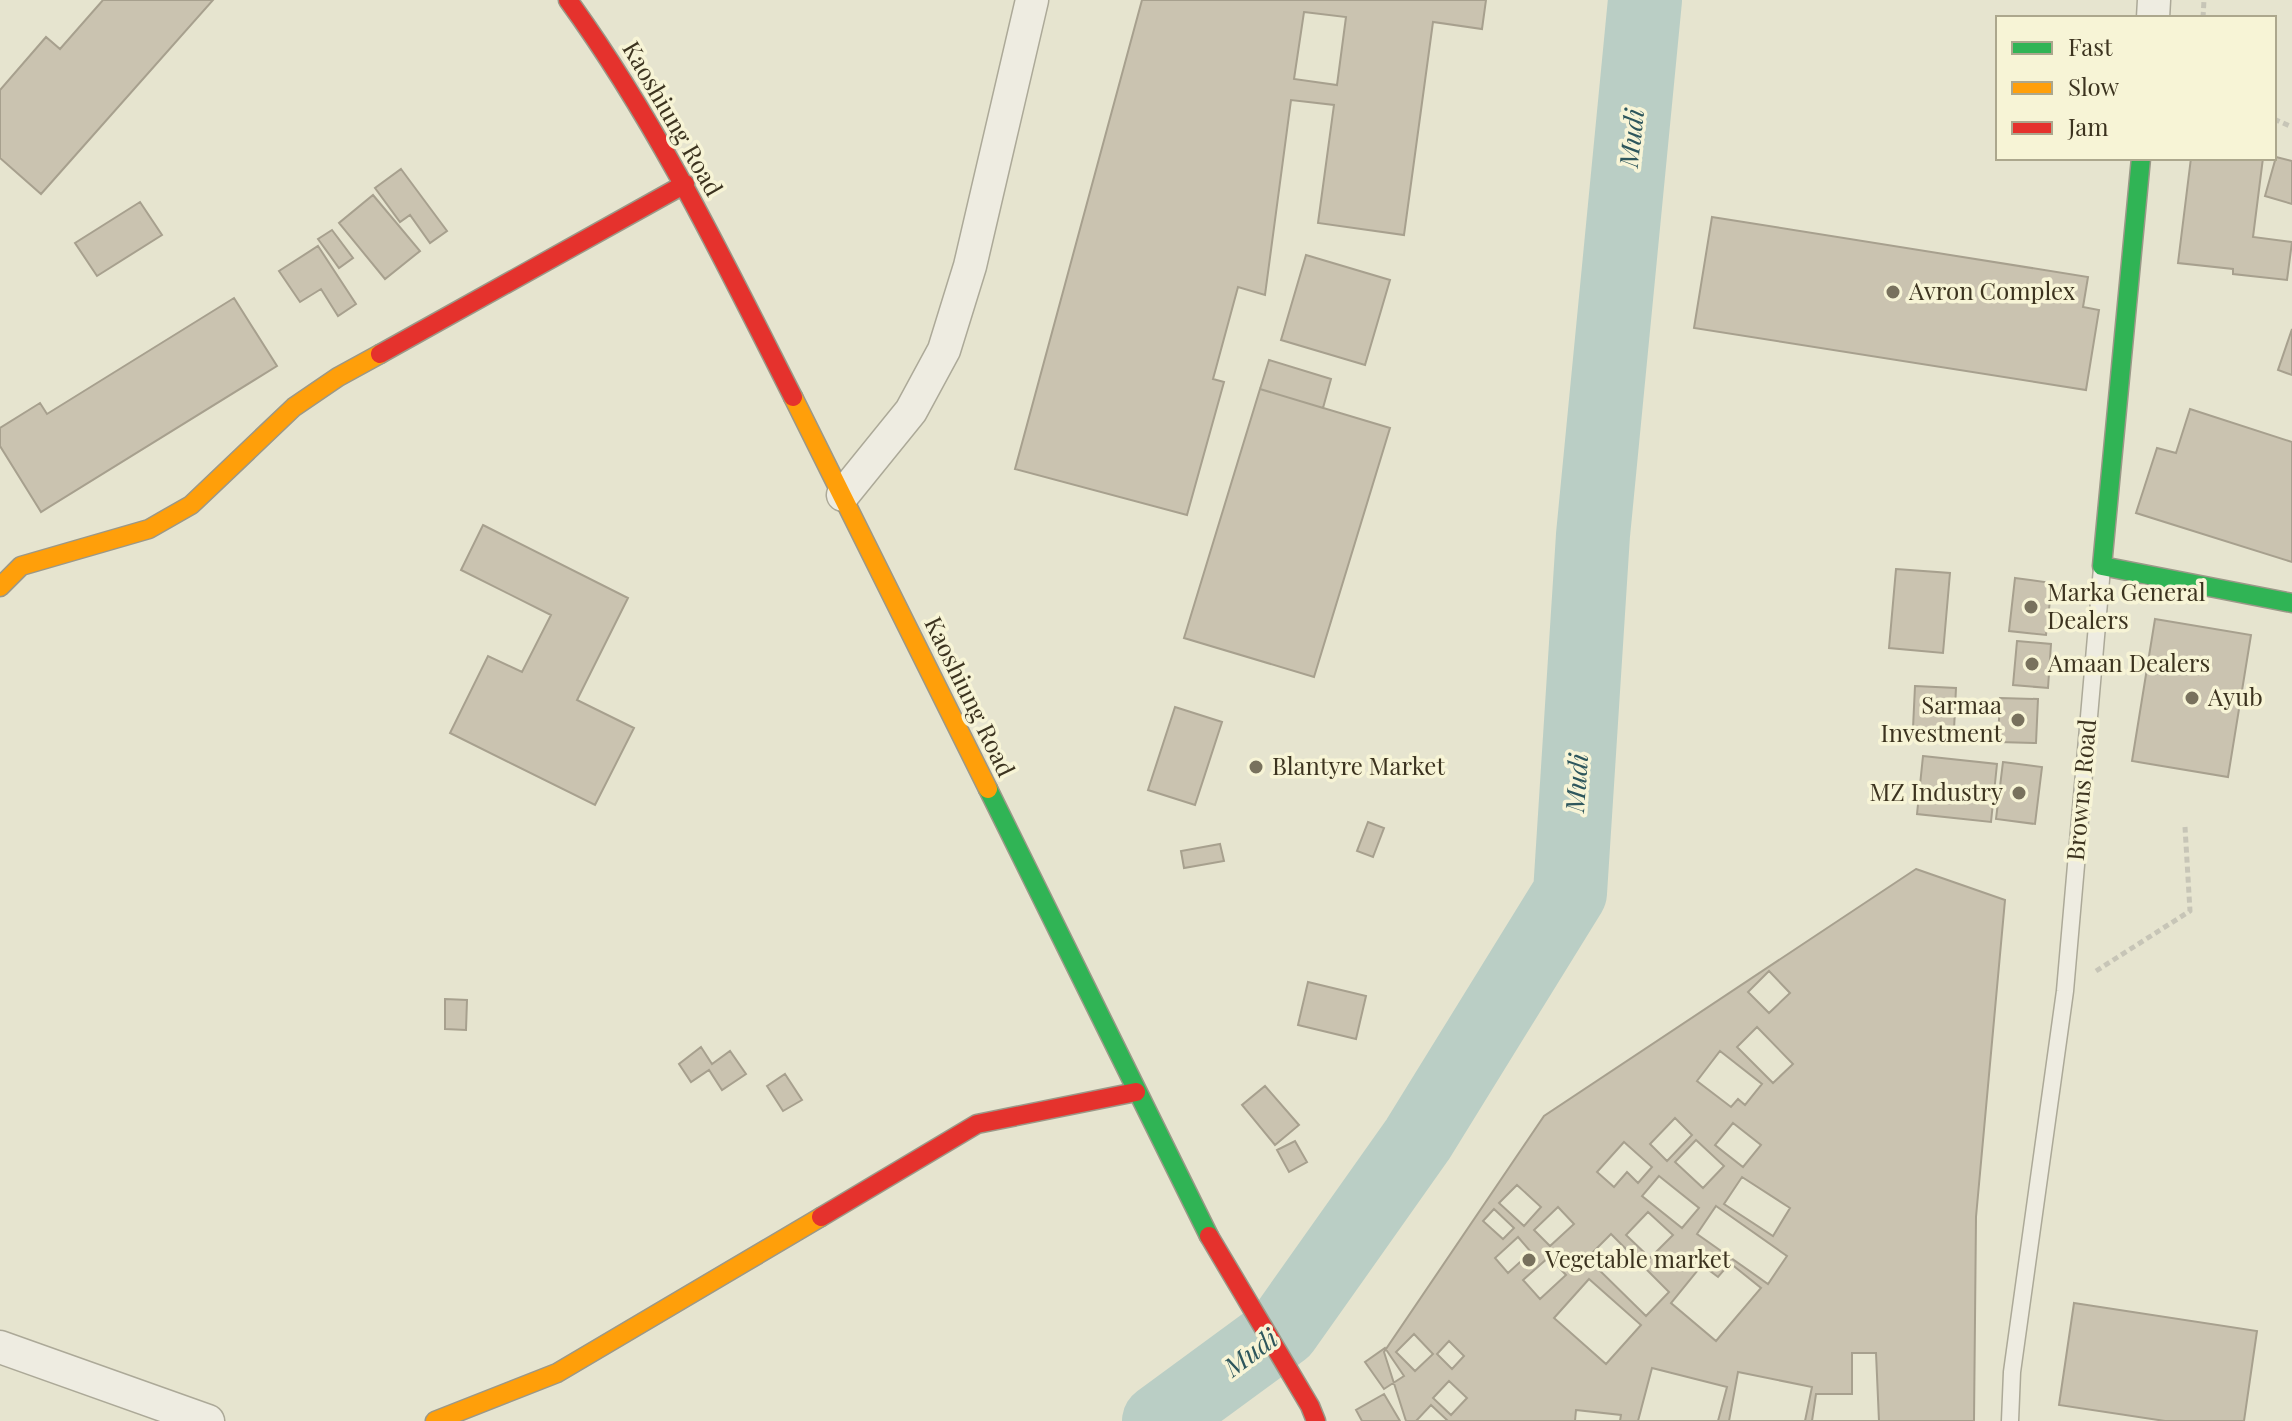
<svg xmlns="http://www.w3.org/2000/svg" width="2292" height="1421" viewBox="0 0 2292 1421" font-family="'Playfair Display',serif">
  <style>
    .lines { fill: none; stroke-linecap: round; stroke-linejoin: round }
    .river { stroke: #bacec5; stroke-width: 74 }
    .building { fill: #cac3b0; stroke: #a7a08e; stroke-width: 2; fill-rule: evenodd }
    .lane-casing { stroke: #aca998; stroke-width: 19 }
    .street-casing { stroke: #aca998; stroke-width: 35 }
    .fast-casing { stroke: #9b9888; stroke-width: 21 }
    .slow-casing { stroke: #9b9888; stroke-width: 21 }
    .jam-casing { stroke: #9b9888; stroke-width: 21 }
    .path { stroke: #c7c5b7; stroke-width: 5; stroke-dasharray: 6 4; stroke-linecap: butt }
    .lane { stroke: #eeece1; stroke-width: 16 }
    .street { stroke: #eeece1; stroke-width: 32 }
    .fast { stroke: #30b455; stroke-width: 18 }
    .slow { stroke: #ff9f0a; stroke-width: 18 }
    .jam { stroke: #e5322d; stroke-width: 18 }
    .poi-dot { fill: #78715d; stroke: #f7f4d6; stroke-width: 3 }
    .labels { text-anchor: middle; stroke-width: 7; stroke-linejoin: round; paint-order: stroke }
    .street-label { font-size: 24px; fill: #3c331f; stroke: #f7f4d6 }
    .poi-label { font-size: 24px; fill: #3c331f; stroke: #f7f4d6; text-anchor: start }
    .water-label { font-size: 26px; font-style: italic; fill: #2d565c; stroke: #f7f4d6 }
  </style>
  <rect width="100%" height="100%" fill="#e6e4cf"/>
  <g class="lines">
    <path class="river" d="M 1159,1421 L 1283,1330 L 1418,1139 L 1570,893 L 1593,535 L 1645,0"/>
  </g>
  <path class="building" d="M 103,0 L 213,0 L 41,194 L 0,158 L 0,90 L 46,37 L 60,49 Z
    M 1142,0 L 1486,0 L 1482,29 L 1433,22 L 1404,235 L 1318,223 L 1334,105 L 1291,100 L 1265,295 L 1238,287 L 1213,379 L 1224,382 L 1187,515 L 1015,469 ZM 1304,12 L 1346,17 L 1337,85 L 1294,79 Z
    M 2276,157 L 2292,161 L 2292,204 L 2265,196 Z
    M 2191,158 L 2263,158 L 2253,237 L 2292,242 L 2287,280 L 2233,274 L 2233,269 L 2178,263 Z
    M 401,169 L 447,231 L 430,243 L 410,215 L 400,222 L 375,188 Z
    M 373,195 L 420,251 L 385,279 L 339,223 Z
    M 140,202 L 162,235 L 97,276 L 75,243 Z
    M 1712,217 L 2088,277 L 2083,307 L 2099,310 L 2086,390 L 1694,328 Z
    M 332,230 L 353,258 L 339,268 L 318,239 Z
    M 318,246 L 356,304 L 338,316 L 321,289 L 300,302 L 279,271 Z
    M 1306,255 L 1390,280 L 1365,365 L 1281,340 Z
    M 234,298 L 277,366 L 41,512 L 0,446 L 0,428 L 40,403 L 47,414 Z
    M 2292,329 L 2292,375 L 2278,370 Z
    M 1269,360 L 1331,379 L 1323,408 L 1260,389 Z
    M 1260,389 L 1390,428 L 1314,677 L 1184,638 Z
    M 2190,409 L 2292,442 L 2292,562 L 2136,513 L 2157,448 L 2176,453 Z
    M 483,525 L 628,598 L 577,700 L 634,728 L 595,805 L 450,733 L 488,656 L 522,672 L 551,615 L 461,570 Z
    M 1896,569 L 1950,573 L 1943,653 L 1889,648 Z
    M 2015,578 L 2052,583 L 2046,635 L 2009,631 Z
    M 2155,619 L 2251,635 L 2228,777 L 2132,761 Z
    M 2017,641 L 2051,644 L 2048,688 L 2013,685 Z
    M 1915,686 L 1956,688 L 1954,730 L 1913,728 Z
    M 2000,698 L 2038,699 L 2036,743 L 1998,742 Z
    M 1175,707 L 1222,722 L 1195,805 L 1148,790 Z
    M 1923,756 L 1997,764 L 1991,822 L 1917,814 Z
    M 2003,762 L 2042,767 L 2035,824 L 1996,819 Z
    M 1368,822 L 1384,828 L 1373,857 L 1357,851 Z
    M 1220,844 L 1224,861 L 1184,868 L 1181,851 Z
    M 1916,869 L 2005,900 L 1976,1217 L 1974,1421 L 1406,1421 L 1384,1352 L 1544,1116 Z
    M 1769,971 L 1790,993 L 1769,1013 L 1748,992 Z
    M 1308,982 L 1366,996 L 1356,1039 L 1298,1025 Z
    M 445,999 L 467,1000 L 466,1030 L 445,1029 Z
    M 1757,1027 L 1793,1064 L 1773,1083 L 1737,1047 Z
    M 701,1047 L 712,1064 L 730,1051 L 746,1074 L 722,1090 L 709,1070 L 691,1082 L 679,1064 Z
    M 1720,1051 L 1762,1084 L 1745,1105 L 1738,1099 L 1731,1107 L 1697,1081 Z
    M 785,1074 L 802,1100 L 783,1111 L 767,1086 Z
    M 1265,1086 L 1299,1125 L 1275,1145 L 1242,1105 Z
    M 1675,1118 L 1692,1135 L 1667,1161 L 1650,1144 Z
    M 1733,1123 L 1761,1145 L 1743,1167 L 1715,1145 Z
    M 1696,1140 L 1724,1166 L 1703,1188 L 1675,1162 Z
    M 1295,1141 L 1307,1162 L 1289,1172 L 1277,1150 Z
    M 1624,1142 L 1652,1167 L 1638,1183 L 1627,1172 L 1614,1187 L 1597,1172 Z
    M 1659,1176 L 1699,1208 L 1682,1228 L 1642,1196 Z
    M 1742,1177 L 1790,1208 L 1773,1236 L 1724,1204 Z
    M 1517,1185 L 1541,1207 L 1524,1226 L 1499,1203 Z
    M 1716,1206 L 1787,1256 L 1768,1284 L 1697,1234 Z
    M 1558,1207 L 1574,1224 L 1550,1246 L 1534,1230 Z
    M 1494,1209 L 1514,1228 L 1503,1239 L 1483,1221 Z
    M 1648,1212 L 1673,1235 L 1650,1258 L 1626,1235 Z
    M 1611,1234 L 1669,1292 L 1646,1316 L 1587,1258 Z
    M 1518,1237 L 1531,1252 L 1508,1273 L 1495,1258 Z
    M 1549,1257 L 1566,1275 L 1540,1299 L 1523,1280 Z
    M 1730,1263 L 1761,1288 L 1716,1341 L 1671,1303 L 1702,1265 L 1718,1277 Z
    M 1589,1279 L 1641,1325 L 1606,1364 L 1554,1318 Z
    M 2074,1303 L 2257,1331 L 2244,1421 L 2165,1421 L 2059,1405 Z
    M 1414,1334 L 1433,1354 L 1415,1371 L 1396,1352 Z
    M 1449,1341 L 1464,1356 L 1452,1369 L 1437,1354 Z
    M 1385,1348 L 1404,1376 L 1384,1389 L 1365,1362 Z
    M 1852,1353 L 1876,1353 L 1879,1421 L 1812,1421 L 1816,1394 L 1852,1394 Z
    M 1652,1368 L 1727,1387 L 1718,1421 L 1638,1421 Z
    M 1738,1372 L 1812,1387 L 1805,1421 L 1729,1421 Z
    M 1449,1381 L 1467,1398 L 1451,1415 L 1433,1398 Z
    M 1384,1394 L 1400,1421 L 1362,1421 L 1356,1410 Z
    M 1431,1405 L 1448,1421 L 1416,1421 Z
    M 1576,1410 L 1621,1415 L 1620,1421 L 1575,1421 Z"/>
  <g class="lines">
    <g class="lane-casing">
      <path id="lane" d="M 2010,1421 L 2012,1372 L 2065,991 L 2102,568"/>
    </g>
    <g class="street-casing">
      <path id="street" d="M 2153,18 L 2154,0
        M 843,495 L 911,411 L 944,350 L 970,266 L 1032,0
        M 0,1347 L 208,1421"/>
    </g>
    <g class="fast-casing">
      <path id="fast" d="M 2141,158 L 2102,566 L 2292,603
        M 988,789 L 1209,1236"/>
    </g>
    <g class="slow-casing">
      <path id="slow" d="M 793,397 L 988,789
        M 0,587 L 21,566 L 149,529 L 191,505 L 294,407 L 338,377 L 380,354
        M 435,1421 L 557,1373 L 821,1217"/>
    </g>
    <g class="jam-casing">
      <path id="jam" d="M 568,0 C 658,124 724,261 793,397
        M 380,354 L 685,184
        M 821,1217 L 977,1124 L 1136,1092
        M 1209,1236 L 1310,1406 L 1316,1421"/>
    </g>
    <path class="path" d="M 2203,18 L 2204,0
      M 2274,119 L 2292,127
      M 2096,971 L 2190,911 L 2185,827"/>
    <use href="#lane" class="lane"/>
    <use href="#street" class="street"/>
    <use href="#fast" class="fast"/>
    <use href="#slow" class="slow"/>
    <use href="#jam" class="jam"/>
  </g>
  <g class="poi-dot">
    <circle cx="1893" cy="292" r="8"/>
    <circle cx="2031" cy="607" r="8"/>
    <circle cx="2032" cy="664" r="8"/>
    <circle cx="2192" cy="698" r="8"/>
    <circle cx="2018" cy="720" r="8"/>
    <circle cx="1256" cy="767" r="8"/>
    <circle cx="2019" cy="793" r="8"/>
    <circle cx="1529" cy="1260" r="8"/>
  </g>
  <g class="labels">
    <g class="street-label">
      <text transform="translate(672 119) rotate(60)" y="8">Kaoshiung Road</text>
      <text transform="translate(969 697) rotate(64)" y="8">Kaoshiung Road</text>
      <text transform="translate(2082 790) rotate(-85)" y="8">Browns Road</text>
    </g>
    <g class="poi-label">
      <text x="1909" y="300">Avron Complex</text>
      <text x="2047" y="601">Marka General<tspan x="2047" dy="28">Dealers</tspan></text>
      <text x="2048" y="672">Amaan Dealers</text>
      <text x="2208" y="706">Ayub</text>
      <text x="2002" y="714" text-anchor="end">Sarmaa<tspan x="2002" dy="28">Investment</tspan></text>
      <text x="1272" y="775">Blantyre Market</text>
      <text x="2003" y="801" text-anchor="end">MZ Industry</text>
      <text x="1545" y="1268">Vegetable market</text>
    </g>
    <g class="water-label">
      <text transform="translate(1632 138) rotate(-84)" y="9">Mudi</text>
      <text transform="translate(1577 783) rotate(-86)" y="9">Mudi</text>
      <text transform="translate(1251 1353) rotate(-37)" y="9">Mudi</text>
    </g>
  </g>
  <rect x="1996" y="16" width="280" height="144" fill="#f7f4d6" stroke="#aca78d" stroke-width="2"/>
  <rect x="2012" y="42" width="40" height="12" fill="#30b455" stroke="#aca78d" stroke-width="2"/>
  <text x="2068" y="56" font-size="24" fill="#3c331f">Fast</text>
  <rect x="2012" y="82" width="40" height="12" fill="#ff9f0a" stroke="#aca78d" stroke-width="2"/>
  <text x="2068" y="96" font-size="24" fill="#3c331f">Slow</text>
  <rect x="2012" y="122" width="40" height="12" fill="#e5322d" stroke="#aca78d" stroke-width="2"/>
  <text x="2068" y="136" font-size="24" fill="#3c331f">Jam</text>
</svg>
